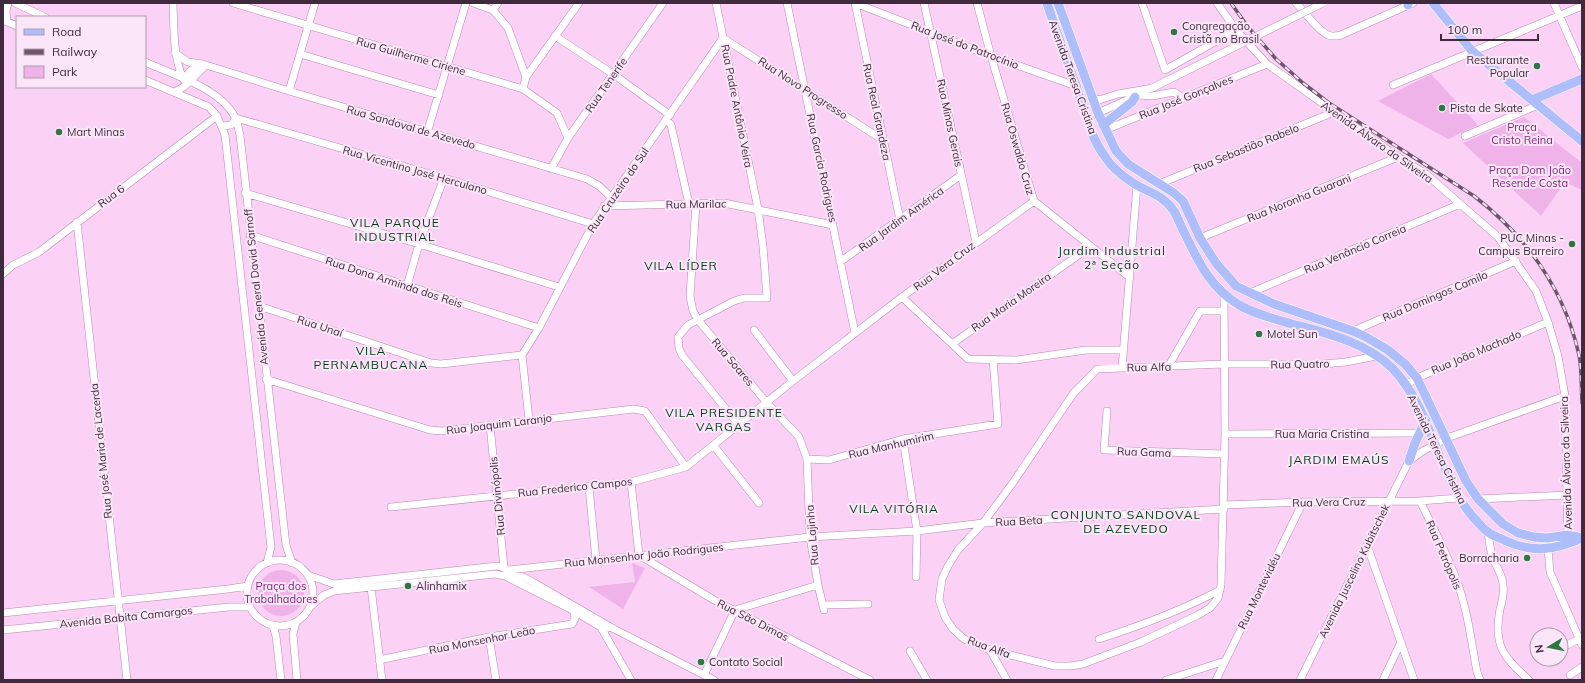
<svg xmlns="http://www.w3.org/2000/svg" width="1585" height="683" viewBox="0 0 1585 683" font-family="Mulish,sans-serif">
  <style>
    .green { fill: #efb2e9 }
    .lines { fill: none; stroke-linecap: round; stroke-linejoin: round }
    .minor-casing { stroke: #b988b4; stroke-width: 8 }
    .major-casing { stroke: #fff; stroke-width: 10 }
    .minor { stroke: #fff; stroke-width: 7 }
    .major { stroke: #adbefa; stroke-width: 9 }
    .rail-casing { stroke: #6f556c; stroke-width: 3.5 }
    .rail { stroke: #fbe6f9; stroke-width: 2; stroke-dasharray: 6; stroke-linecap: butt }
    .minor-bridge-casing { stroke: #b988b4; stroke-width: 8; stroke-linecap: butt }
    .minor-bridge { stroke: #fff; stroke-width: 7 }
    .poi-dot { fill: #2f7642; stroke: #fbe6f9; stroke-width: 1.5 }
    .labels { text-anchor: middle; stroke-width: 4; stroke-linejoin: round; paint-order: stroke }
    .poi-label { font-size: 11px; fill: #3f2b3d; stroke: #fbe6f9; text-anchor: start }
    .street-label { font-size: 11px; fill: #3f2b3d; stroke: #fbe6f9 }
    .park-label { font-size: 11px; fill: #7d267a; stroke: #fbe6f9 }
    .neighbourhood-label { font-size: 12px; letter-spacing: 1px; fill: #043917; stroke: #fbe6f9 }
  </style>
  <rect width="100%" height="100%" fill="#fbd1f6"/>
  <path class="green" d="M 1431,74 L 1478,125 L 1448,139 L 1378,101 Z
    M 1524,117 L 1582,163 L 1582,190 L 1565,182 L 1541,216 L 1463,143 Z
    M 632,563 L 645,568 L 623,609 L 589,587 L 635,582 Z
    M258 593a23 23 0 1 1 46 0a23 23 0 1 1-46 0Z"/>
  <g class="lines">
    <g class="minor-casing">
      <path id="minor" d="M 15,3 L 45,17
        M 173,3 C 174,29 173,55 183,79
        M 233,3 L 523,89 L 557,113 L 568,138
        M 473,3 L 493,10 L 508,28 L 526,77 L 523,89
        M 716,3 L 758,209 L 763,246 L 767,298 L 744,298 L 734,301 L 688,325 L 678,337 L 679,348 L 682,355 L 739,425
        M 787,3 L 855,333
        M 855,3 L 991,56 L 1076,86
        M 855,3 L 900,220
        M 924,3 L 976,242
        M 977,3 L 991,56 L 1034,201 L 1128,276
        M 1142,3 L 1165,70 L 1236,30
        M 1217,3 L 1236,30 L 1267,64 L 1398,157 L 1426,174 L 1498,237 L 1536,291 L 1548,322 L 1558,356 L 1565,396 L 1568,540
        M 1296,3 C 1305,12 1317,30 1328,35 C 1332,37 1337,36 1341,35 L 1413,3
        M 1554,3 L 1582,67
        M 493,10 L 498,3
        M 3,20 L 17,26
        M 7,22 L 6,11 L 8,3
        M 555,36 L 613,74 L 670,115
        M 175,53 L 188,62 L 202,64
        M 300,54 L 439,95
        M 145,62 C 174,75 220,88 235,117 C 238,122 238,129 240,135 L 286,545 L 292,563
        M 526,77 L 579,3
        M 145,80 L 209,107 L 217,116 L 225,135 L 271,547 L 267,563
        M 184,80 C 189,70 195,66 206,65 L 289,91 L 587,179 L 599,186 L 611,197
        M 1393,85 L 1582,6
        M 289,91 L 315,3
        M 175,92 L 185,86 L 206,65
        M 1139,95 L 1152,96 L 1174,92 L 1183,98
        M 1092,97 L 1099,100 L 1118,94 L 1153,88
        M 1098,113 L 1136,96
        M 666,119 L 671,125 L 689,204
        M 223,126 L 231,125 L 236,118 L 444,178 L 593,224
        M 1105,130 L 1267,64
        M 427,133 L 466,3
        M 1465,136 L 1538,105
        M 551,169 L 568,138 L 663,3
        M 1159,184 L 1334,112
        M 245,193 L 419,244 L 559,287
        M 696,204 L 690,296 L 693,311 L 698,320 L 767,403 L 799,437 L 807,459 L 810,537 L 818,585 L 824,610
        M 604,206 L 724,203 L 833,225
        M 77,222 L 127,680
        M 250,235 L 539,328
        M 1200,238 L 1398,157
        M 840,262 L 961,175
        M 3,274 L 13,265 L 39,252 L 217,116
        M 407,286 L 419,244 L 444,178
        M 1250,293 L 1460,204
        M 1224,294 L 1225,434 L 1221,585 L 1218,598 L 1210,608 L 1198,615 L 1141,642 L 1083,664 L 1070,666 L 1055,666 L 990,650 L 964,639 L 953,629 L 945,617 L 939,600 L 942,579 L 948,566 L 958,550 L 983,523 L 1012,484 L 1073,394 L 1097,369 L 1223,364 L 1323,364 L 1346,362 L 1376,356
        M 902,297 L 968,359 L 1016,360 L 1086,350 L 1124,350
        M 259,306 L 431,363 L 441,364 L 522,355
        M 754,330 L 793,381
        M 1353,331 L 1516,261
        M 952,344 L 1090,247
        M 1168,367 L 1200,311 L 1224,311
        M 1122,368 L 1137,185
        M 266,379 L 430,430 L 442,431 L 634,409 L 645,411 L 686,467
        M 1406,385 L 1417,378 L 1548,322
        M 1107,411 L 1104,450 L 1224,454
        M 529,420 L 522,355 L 539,328 L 593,224 L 723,38 L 883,140
        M 490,425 L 504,568
        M 1225,434 L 1419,433
        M 903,439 L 917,531 L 916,577
        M 714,446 L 759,503
        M 807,459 L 829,460 L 903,439 L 998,424 L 993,359
        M 631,482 L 639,555 L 714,600 L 870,680
        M 589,487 L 596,560
        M 1478,499 L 1568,495
        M 1420,501 C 1437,536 1456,570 1465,608 C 1470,629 1473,651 1477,672 L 1480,680
        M 1224,505 L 1303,502 L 1420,501 L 1459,498
        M 391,507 L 631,482 L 686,467 L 793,381 L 902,297 L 1034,201
        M 1488,532 C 1489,541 1490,550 1493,559 C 1496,565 1500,572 1502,579 C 1505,589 1503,599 1500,609 C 1493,645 1503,657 1529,680
        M 1367,545 L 1414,680
        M 1548,549 L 1550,572 L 1582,645
        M247 593a33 33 0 1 1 66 0a33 33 0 1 1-66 0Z
        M 509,570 L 810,537 L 917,531 L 983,523 L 1224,509
        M 308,575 L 334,584 L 497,566 L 504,568 L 531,581 L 614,629 L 714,680
        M 371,587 L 382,680
        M 823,605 L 868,604
        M 311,606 L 324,595 L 334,591 L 495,574 L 505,576 L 574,611 L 599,626 L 608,628
        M 3,613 L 228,589 L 248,586
        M 296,622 L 293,634 L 297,680
        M 599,624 L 631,680
        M 273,626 L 276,636 L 281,680
        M 3,630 L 229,607 L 250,607
        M 489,637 L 496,680
        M 1099,639 C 1140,626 1182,610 1220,590
        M 1561,648 L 1579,639
        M 990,650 L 1007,680
        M 910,651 L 927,680
        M 379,660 L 489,637 L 572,624 L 575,619 L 574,611
        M 704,675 L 735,610 L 818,585
        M 1570,675 L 1582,667
        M 1166,680 L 1225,661
        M 1216,680 L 1303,502
        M 1300,680 L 1409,461 L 1423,451 L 1447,438 L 1565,396
        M 1383,680 L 1401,642"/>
    </g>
    <g class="major-casing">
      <path id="major" d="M 1047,3 C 1056,31 1066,58 1076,85 C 1084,110 1090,137 1106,158 C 1112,168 1124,177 1133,183 C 1149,193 1162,194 1174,211 C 1178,218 1181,227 1185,234 C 1199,263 1210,287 1239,305 C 1251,312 1265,316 1278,320 C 1318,332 1361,338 1392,368 C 1433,410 1436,473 1473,517 C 1478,522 1482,528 1488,532 C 1493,536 1500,538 1506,541 C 1532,553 1556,550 1582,538
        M 1058,3 L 1098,113 L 1116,151 L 1128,164 L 1174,193 L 1183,201 L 1200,238 L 1216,263 L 1236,286 L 1274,304 L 1353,331 L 1366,337 L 1388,350 L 1405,364 L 1417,378 L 1466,481 L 1478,499 L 1503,524 L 1518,533 L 1534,537 L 1547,538 L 1568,535 L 1582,538
        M 1433,3 L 1472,51 L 1582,141
        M 1408,5 L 1408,3
        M 1532,100 L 1582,79
        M 1103,125 L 1132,102 L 1135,97
        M 1409,461 L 1415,443 L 1426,420"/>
    </g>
    <use href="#minor" class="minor"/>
    <use href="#major" class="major"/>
    <g class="rail-casing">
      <path id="rail" d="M 1231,3 L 1248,27 L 1276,59 L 1303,83 L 1329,103 L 1474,196 C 1527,237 1564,288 1579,355 C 1582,370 1581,388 1582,403"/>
    </g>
    <use href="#rail" class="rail"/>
    <g class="minor-bridge-casing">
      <path id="minor-bridge" d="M 1154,87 L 1323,3"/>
    </g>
    <use href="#minor-bridge" class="minor-bridge"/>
  </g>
  <g class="poi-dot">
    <circle cx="1174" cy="32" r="4"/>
    <circle cx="1537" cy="66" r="4"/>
    <circle cx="1442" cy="108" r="4"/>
    <circle cx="59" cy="132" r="4"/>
    <circle cx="1572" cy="244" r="4"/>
    <circle cx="1259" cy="334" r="4"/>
    <circle cx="1527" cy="558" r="4"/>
    <circle cx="408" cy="586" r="4"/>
    <circle cx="701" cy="662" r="4"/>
  </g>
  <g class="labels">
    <g class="poi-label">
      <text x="1182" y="30">Congregação<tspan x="1182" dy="13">Cristã no Brasil</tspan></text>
      <text x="1529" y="64" text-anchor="end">Restaurante<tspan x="1529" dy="13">Popular</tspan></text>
      <text x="1450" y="112">Pista de Skate</text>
      <text x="67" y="136">Mart Minas</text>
      <text x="1564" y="242" text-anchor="end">PUC Minas -<tspan x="1564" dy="13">Campus Barreiro</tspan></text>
      <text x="1267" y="338">Motel Sun</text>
      <text x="1519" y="562" text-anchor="end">Borracharia</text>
      <text x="416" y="590">Alinhamix</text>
      <text x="709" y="666">Contato Social</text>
    </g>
    <g class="street-label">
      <text transform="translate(965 45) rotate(21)" y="4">Rua José do Patrocínio</text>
      <text transform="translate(411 56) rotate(16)" y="4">Rua Guilherme Ciriene</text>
      <text transform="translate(1073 77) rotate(70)" y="4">Avenida Teresa Cristina</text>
      <text transform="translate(606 85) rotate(-55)" y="4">Rua Tenerife</text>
      <text transform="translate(803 88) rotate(33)" y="4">Rua Novo Progresso</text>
      <text transform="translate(1186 97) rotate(-22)" y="4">Rua José Gonçalves</text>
      <text transform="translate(737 106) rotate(79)" y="4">Rua Padre Antônio Veira</text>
      <text transform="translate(877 112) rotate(78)" y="4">Rua Real Grandeza</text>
      <text transform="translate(950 123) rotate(78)" y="4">Rua Minas Gerais</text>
      <text transform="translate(411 127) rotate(16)" y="4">Rua Sandoval de Azevedo</text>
      <text transform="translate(1377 142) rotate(35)" y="4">Avenida Álvaro da Silveira</text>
      <text transform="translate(1246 148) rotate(-22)" y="4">Rua Sebastião Rabelo</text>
      <text transform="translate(1018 149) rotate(74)" y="4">Rua Oswaldo Cruz</text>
      <text transform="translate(822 168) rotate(78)" y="4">Rua Garcia Rodrigues</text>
      <text transform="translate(415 170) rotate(16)" y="4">Rua Vicentino José Herculano</text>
      <text transform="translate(618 190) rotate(-56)" y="4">Rua Cruzeiro do Sul</text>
      <text transform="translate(111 196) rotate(-37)" y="4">Rua 6</text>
      <text transform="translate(1299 198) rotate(-22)" y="4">Rua Noronha Guarani</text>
      <text transform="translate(696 204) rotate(-1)" y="4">Rua Marilac</text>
      <text transform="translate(901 219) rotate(-36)" y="4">Rua Jardim América</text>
      <text transform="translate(1355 249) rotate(-23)" y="4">Rua Venâncio Correia</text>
      <text transform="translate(944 266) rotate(-37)" y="4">Rua Vera Cruz</text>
      <text transform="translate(394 282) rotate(18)" y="4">Rua Dona Arminda dos Reis</text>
      <text transform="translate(256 287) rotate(-96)" y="4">Avenida General David Sarnoff</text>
      <text transform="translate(1435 296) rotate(-23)" y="4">Rua Domingos Camilo</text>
      <text transform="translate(1011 302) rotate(-35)" y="4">Rua Maria Moreira</text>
      <text transform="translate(320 326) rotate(18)" y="4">Rua Unaí</text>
      <text transform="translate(1476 352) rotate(-23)" y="4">Rua João Machado</text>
      <text transform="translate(733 362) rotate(50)" y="4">Rua Soares</text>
      <text transform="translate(1300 364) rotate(-1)" y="4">Rua Quatro</text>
      <text transform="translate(1149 367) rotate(-1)" y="4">Rua Alfa</text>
      <text transform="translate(499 424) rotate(-7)" y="4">Rua Joaquim Laranjo</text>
      <text x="1322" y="438">Rua Maria Cristina</text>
      <text transform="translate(891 445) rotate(-13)" y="4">Rua Manhumirim</text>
      <text transform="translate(1437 449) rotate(64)" y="4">Avenida Teresa Cristina</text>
      <text transform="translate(101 451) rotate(-96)" y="4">Rua José Maria de Lacerda</text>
      <text transform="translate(1144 452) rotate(2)" y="4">Rua Gama</text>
      <text transform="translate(1566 463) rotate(-92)" y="4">Avenida Álvaro da Silveira</text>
      <text transform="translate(575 487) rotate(-6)" y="4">Rua Frederico Campos</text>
      <text transform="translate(497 496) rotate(-96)" y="4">Rua Divinópolis</text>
      <text transform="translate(1329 502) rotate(-1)" y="4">Rua Vera Cruz</text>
      <text transform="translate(1019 521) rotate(-3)" y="4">Rua Beta</text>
      <text transform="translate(812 535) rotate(-95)" y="4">Rua Lajinha</text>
      <text transform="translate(644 555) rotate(-6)" y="4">Rua Monsenhor João Rodrigues</text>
      <text transform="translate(1444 555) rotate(67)" y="4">Rua Petrópolis</text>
      <text transform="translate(1354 571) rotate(-64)" y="4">Avenida Juscelino Kubitschek</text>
      <text transform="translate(1259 591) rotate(-64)" y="4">Rua Montevidéu</text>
      <text transform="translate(126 617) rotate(-6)" y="4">Avenida Babita Camargos</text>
      <text transform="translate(753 620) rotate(27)" y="4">Rua São Dimas</text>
      <text transform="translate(482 640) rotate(-11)" y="4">Rua Monsenhor Leão</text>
      <text transform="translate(989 647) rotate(20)" y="4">Rua Alfa</text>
    </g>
    <g class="park-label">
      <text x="1522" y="131">Praça<tspan x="1522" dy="13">Cristo Reina</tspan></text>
      <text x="1530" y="174">Praça Dom João<tspan x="1530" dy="13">Resende Costa</tspan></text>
      <text x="281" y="590">Praça dos<tspan x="281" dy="13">Trabalhadores</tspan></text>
    </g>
    <g class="neighbourhood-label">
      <text x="395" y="227">VILA PARQUE<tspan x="395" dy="14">INDUSTRIAL</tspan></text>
      <text x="1112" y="255">Jardim Industrial<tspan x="1112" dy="14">2ª Seção</tspan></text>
      <text x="681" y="270">VILA LÍDER</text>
      <text x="371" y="355">VILA<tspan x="371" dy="14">PERNAMBUCANA</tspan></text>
      <text x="724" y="417">VILA PRESIDENTE<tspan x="724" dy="14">VARGAS</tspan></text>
      <text x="1339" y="464">JARDIM EMAÚS</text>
      <text x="894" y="513">VILA VITÓRIA</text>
      <text x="1126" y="519">CONJUNTO SANDOVAL<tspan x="1126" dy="14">DE AZEVEDO</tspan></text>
    </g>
  </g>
  <rect width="1585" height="683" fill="none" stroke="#3f2b3d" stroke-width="8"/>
  <rect x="16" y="16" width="130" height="72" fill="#fbe6f9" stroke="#b09bae"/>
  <rect x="24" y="29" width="20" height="6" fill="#adbefa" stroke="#b09bae"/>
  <text x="52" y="36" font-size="12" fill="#3f2b3d">Road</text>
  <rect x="24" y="49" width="20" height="6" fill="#6f556c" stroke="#b09bae"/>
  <text x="52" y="56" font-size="12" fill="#3f2b3d">Railway</text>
  <rect x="24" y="66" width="20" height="12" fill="#efb2e9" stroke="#b09bae"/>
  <text x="52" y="76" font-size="12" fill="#3f2b3d">Park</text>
  <g transform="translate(1549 647) rotate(260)"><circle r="19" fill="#fbe6f9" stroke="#b09bae"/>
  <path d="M0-3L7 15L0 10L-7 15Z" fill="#2f7642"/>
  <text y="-6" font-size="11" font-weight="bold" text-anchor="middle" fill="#3f2b3d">N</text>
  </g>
  <path d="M1441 34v6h97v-6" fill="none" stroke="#3f2b3d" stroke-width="2"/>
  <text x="1447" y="34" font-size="12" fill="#3f2b3d" stroke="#fbe6f9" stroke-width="3" paint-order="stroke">100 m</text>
</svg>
